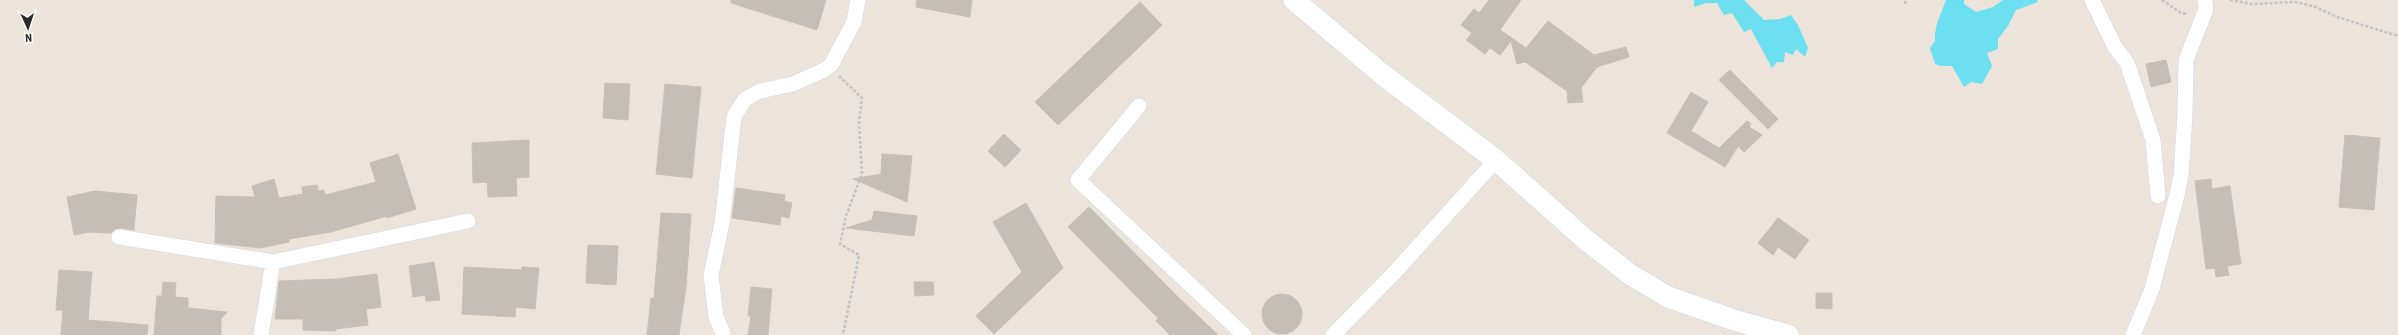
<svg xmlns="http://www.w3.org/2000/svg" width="2398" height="335" viewBox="0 0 2398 335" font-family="'Roboto Condensed',sans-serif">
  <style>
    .water { fill: #6cdff1 }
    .building { fill: #c4beb7; stroke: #c8bfb5 }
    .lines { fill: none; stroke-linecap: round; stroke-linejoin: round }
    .street-casing { stroke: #d1d7e3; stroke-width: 16 }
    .secondary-casing { stroke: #d1d7e3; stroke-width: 22 }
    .path { stroke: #c3c3c3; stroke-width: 2.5; stroke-dasharray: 3 2; stroke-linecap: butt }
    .street { stroke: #fff; stroke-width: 15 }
    .secondary { stroke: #fff; stroke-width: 21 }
  </style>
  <rect width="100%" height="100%" fill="#ece3db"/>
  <path class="water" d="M 1694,0 L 1744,0 L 1764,20 L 1780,19 L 1791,15 L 1798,25 L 1808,48 L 1805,57 L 1796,49 L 1793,55 L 1785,52 L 1784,62 L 1777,62 L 1772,68 L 1751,29 L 1744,32 L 1732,13 L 1724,15 L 1717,3 L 1706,3 L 1694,7 Z
    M 1946,0 L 1964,0 L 1964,4 L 1976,12 L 1993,7 L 2003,0 L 2037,0 L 2038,2 L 2016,10 L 2008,26 L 1998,39 L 1998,49 L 1987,53 L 1992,66 L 1982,84 L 1971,82 L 1964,87 L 1952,66 L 1940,66 L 1935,64 L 1930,48 L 1935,41 C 1934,26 1941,14 1946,0 Z"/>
  <path class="building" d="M 731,0 L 826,0 L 817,30 L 731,3 Z
    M 917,0 L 972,0 L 970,17 L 916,7 Z
    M 1489,0 L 1521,0 L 1500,30 L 1526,48 L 1548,21 L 1594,55 L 1626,47 L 1629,57 L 1597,67 L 1581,88 L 1583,102 L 1568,103 L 1567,91 L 1525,62 L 1517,64 L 1511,41 L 1500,55 L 1490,48 L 1485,54 L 1466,40 L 1472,33 L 1461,25 L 1474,9 L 1479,13 Z
    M 1140,2 L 1162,25 L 1058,125 L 1035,102 Z
    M 2166,60 L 2171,82 L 2151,87 L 2146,64 Z
    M 1730,70 L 1778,119 L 1768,129 L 1719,80 Z
    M 605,83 L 630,84 L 628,120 L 603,118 Z
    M 665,84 L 701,87 L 692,178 L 656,174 Z
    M 1691,92 L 1708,102 L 1691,131 L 1719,148 L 1747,121 L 1751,124 L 1749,127 L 1762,135 L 1744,152 L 1738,146 L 1725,167 L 1667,133 Z
    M 1004,134 L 1021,150 L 1005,167 L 988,151 Z
    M 2345,135 L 2380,138 L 2374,210 L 2339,207 Z
    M 529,140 L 529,177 L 516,178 L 517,196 L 488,197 L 487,182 L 473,183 L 472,143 Z
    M 398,154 L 416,209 L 387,218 L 387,216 L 331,232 L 289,239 L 289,242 L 260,248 L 215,243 L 216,196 L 255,197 L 252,186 L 274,179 L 279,198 L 303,194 L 302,187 L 317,185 L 318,191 L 324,190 L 325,195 L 376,182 L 370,163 Z
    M 882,154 L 912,156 L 907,202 L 853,179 L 881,174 Z
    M 2211,179 L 2212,189 L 2230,186 L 2241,264 L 2227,266 L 2229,275 L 2216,277 L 2215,268 L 2206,269 L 2195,181 Z
    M 736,188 L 785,195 L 784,201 L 792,203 L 789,218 L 781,216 L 780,225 L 732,218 Z
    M 95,191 L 137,195 L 134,230 L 120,228 L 115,229 L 111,233 L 90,232 L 74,235 L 67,197 Z
    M 1026,203 L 1063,268 L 994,334 L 976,316 L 1022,272 L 993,222 Z
    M 1089,207 L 1179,298 L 1218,335 L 1170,335 L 1156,321 L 1158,318 L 1068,227 Z
    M 874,211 L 917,216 L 914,236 L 846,228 L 872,220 Z
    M 661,213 L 691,214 L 686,287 L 679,335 L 647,335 L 651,298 L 654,298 Z
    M 1778,218 L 1809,240 L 1795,259 L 1778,247 L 1773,255 L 1758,243 Z
    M 588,245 L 618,246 L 616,285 L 586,283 Z
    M 434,262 L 440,300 L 426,301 L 425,295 L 413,297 L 409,266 Z
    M 464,267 L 522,270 L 522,267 L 539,268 L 535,309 L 516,307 L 515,317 L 462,314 Z
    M 59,270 L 92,272 L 88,320 L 148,325 L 147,335 L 61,335 L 63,310 L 56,310 Z
    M 377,274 L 381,307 L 366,309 L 368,325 L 336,329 L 336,331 L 303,330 L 303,319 L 275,319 L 279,281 L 337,279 Z
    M 163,282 L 176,283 L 175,297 L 188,298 L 188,308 L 227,312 L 221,319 L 221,335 L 154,335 L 157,296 L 162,296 Z
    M 914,282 L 933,282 L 934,295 L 915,296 Z
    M 751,287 L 772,289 L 768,335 L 748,335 L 751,316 L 748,316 Z
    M 1816,293 L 1832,293 L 1832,309 L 1816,308 Z
    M1262 314a20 20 0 1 1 40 0a20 20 0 1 1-40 0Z"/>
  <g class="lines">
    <g class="street-casing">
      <path id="street" d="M 2092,0 L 2115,47 L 2127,63 L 2153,140 L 2158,196
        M 1139,106 L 1078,180 L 1244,335
        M 119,237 L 273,262 L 468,221
        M 723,333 L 716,317 L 711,275 L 722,223 L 734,117 L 745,99 L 760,91 L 793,84 L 824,70 L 831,65 L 854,22 L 858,0
        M 261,335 L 273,262
        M 1333,335 L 1395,272 L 1496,160
        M 2133,335 L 2152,289 L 2177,195 L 2181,176 L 2185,114 L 2186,60 L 2206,9 L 2205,0"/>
    </g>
    <g class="secondary-casing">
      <path id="secondary" d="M 1294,0 L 1383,75 L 1496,160 L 1586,240 L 1631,275 L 1668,297 L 1734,320 L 1788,335"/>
    </g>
    <path class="path" d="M 2162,0 L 2181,13 L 2188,14
      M 2230,0 L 2252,4 L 2295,2 L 2313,6 L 2337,17 L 2398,36
      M 1905,4 L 1906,0
      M 839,76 L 862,98 L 859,121 L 862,174 L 846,216 L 840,244 L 859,255 L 843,335"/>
    <use href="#street" class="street"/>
    <use href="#secondary" class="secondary"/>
  </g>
  <g transform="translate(28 28) rotate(177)" stroke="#ffffff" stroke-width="3" paint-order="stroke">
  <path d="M0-3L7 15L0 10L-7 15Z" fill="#2a2a2a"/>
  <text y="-6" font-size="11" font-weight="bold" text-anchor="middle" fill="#2a2a2a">N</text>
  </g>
</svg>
